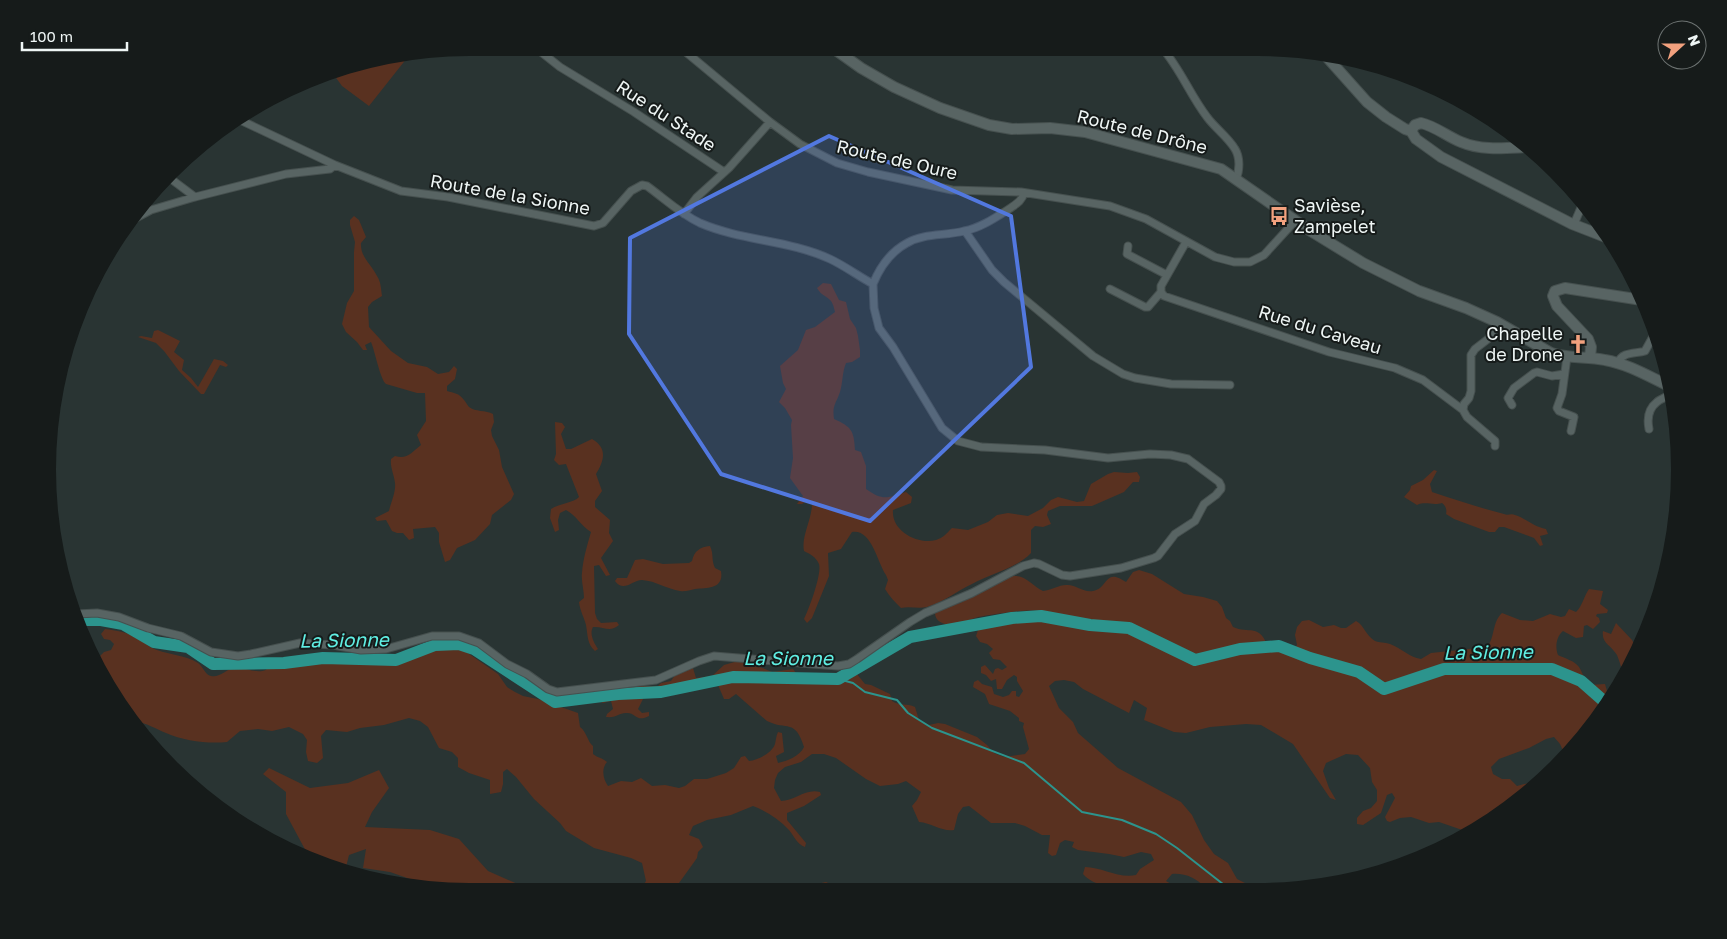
<svg xmlns="http://www.w3.org/2000/svg" width="1727" height="939" viewBox="0 0 1727 939" font-family="'Golos Text',sans-serif">
  <style>
    .green { fill: #593120 }
    .lines { fill: none; stroke-linecap: round; stroke-linejoin: round }
    .stream { stroke: #2c948d; stroke-width: 2 }
    .river { stroke: #2c948d; stroke-width: 12 }
    .street-casing { stroke: #46504f; stroke-width: 9 }
    .secondary-casing { stroke: #46504f; stroke-width: 12 }
    .street { stroke: #586463; stroke-width: 7 }
    .secondary { stroke: #586463; stroke-width: 10 }
    .marked { fill: #5278df; fill-opacity: 0.2; stroke: #5278df; stroke-width: 4; stroke-linejoin: round }
    .labels { text-anchor: middle; stroke-width: 4; stroke-linejoin: round; paint-order: stroke }
    .street-label { font-size: 18px; fill: #eff6f5; stroke: #161b1a }
    .poi-label { font-size: 18px; fill: #eff6f5; stroke: #161b1a; text-anchor: start }
    .water-label { font-size: 19px; font-style: italic; fill: #60efe4; stroke: #161b1a }
  </style>
  <rect width="100%" height="100%" fill="#293433"/>
  <path class="green" d="M 407,58 L 369,106 L 342,86 L 331,71 Z
    M 354,216 L 359,220 L 366,237 L 361,243 C 360,257 372,265 377,276 C 381,282 381,289 382,296 L 372,302 L 368,307 L 369,327 L 391,351 L 408,363 L 427,367 L 438,374 L 449,372 L 454,366 L 457,369 L 455,379 L 447,386 L 447,391 C 454,393 459,393 464,400 C 466,402 467,405 469,407 C 475,412 486,410 493,414 L 494,422 L 491,430 L 492,436 L 499,450 L 502,467 L 514,494 L 511,500 L 492,515 L 490,524 L 475,540 L 457,548 L 450,560 L 445,562 L 439,542 L 439,533 L 435,527 L 413,529 L 414,538 L 409,540 L 403,533 L 397,533 L 392,531 L 386,520 L 377,521 L 375,518 L 389,511 C 391,502 396,492 395,483 C 394,474 390,468 391,459 L 395,456 C 407,460 412,452 421,445 L 417,435 L 426,421 L 425,393 L 417,393 L 386,384 C 380,379 375,351 371,342 L 365,345 L 367,350 L 363,350 L 357,342 L 346,332 L 342,324 L 347,303 L 354,291 L 354,252 L 355,242 L 350,225 L 350,220 Z
    M 823,283 L 831,284 L 839,300 L 846,302 L 850,319 L 856,328 L 858,336 L 860,350 L 860,357 L 852,362 L 846,363 C 842,373 843,382 840,392 C 836,404 832,405 834,419 C 852,427 854,431 855,450 L 861,452 L 866,466 L 866,489 C 883,501 887,498 906,492 L 912,497 L 911,503 L 893,510 C 891,531 918,545 936,540 C 943,538 947,533 952,528 L 968,530 L 988,522 L 997,515 L 1008,513 L 1028,516 L 1043,508 L 1051,500 L 1058,497 L 1077,502 L 1084,501 L 1091,484 L 1108,474 L 1114,472 L 1128,473 L 1137,472 L 1140,477 L 1139,482 L 1133,482 L 1124,492 L 1092,506 L 1060,506 L 1048,511 L 1047,515 L 1051,524 L 1043,527 L 1035,526 L 1031,530 L 1031,553 C 1017,568 990,574 972,584 C 957,591 944,602 927,607 C 918,609 910,606 901,608 C 895,602 889,596 885,589 L 888,580 L 886,575 C 877,562 872,529 852,532 L 841,549 L 828,553 L 829,576 L 812,618 L 807,623 L 804,619 C 809,609 822,574 819,564 C 816,557 810,554 804,551 C 801,536 812,520 812,503 L 807,501 L 802,504 L 797,504 L 803,496 L 790,478 L 793,458 L 791,425 L 792,420 L 785,408 L 779,402 L 786,389 L 783,383 L 780,366 L 798,350 L 806,330 L 815,327 L 835,312 C 832,294 824,300 817,288 Z
    M 158,330 L 180,341 L 174,352 L 184,360 L 182,370 L 191,378 L 198,387 L 214,359 L 223,361 L 228,365 L 226,367 L 220,365 L 204,394 L 201,394 L 179,371 L 164,351 L 156,343 L 138,337 L 141,336 L 152,338 L 154,331 Z
    M 555,422 L 562,423 L 565,427 L 561,434 L 566,449 L 571,449 L 592,439 C 608,448 604,461 596,474 L 602,491 L 595,501 L 595,507 L 610,520 L 609,533 L 613,541 L 601,558 L 610,575 L 606,576 L 599,565 L 594,566 L 595,613 L 597,619 L 601,623 L 617,622 L 619,625 C 610,633 603,626 593,627 C 589,634 594,643 598,649 L 595,651 C 587,644 588,636 586,625 C 584,617 580,611 579,602 L 584,598 C 584,590 581,581 582,573 C 583,559 587,546 591,532 C 581,526 576,515 566,510 L 560,513 L 558,520 L 559,530 L 555,532 L 550,518 L 551,509 C 560,503 574,503 579,497 L 566,464 L 559,465 L 554,460 L 556,454 Z
    M 1434,470 L 1437,471 L 1430,484 L 1432,492 C 1456,500 1480,508 1504,514 C 1508,516 1511,513 1515,515 C 1527,519 1534,527 1546,529 L 1548,534 L 1540,536 L 1543,545 L 1540,546 L 1534,538 L 1504,527 L 1499,527 L 1495,532 L 1489,532 L 1454,519 L 1446,514 C 1447,510 1446,506 1442,503 C 1433,506 1426,501 1417,505 L 1404,497 L 1410,490 L 1411,486 L 1423,480 Z
    M 710,546 C 714,554 711,560 715,568 L 721,571 C 724,589 708,588 695,589 C 690,590 685,592 680,591 C 667,589 656,581 642,580 C 632,580 624,593 615,581 L 617,578 L 627,578 L 635,560 L 643,559 L 663,564 L 689,563 L 692,561 C 694,551 700,547 710,546 Z
    M 1139,570 L 1152,574 L 1184,594 L 1203,597 L 1217,601 L 1222,607 L 1226,618 L 1230,621 L 1233,627 C 1248,634 1261,623 1268,648 L 1272,646 L 1283,653 L 1291,654 L 1297,645 L 1295,635 L 1297,627 L 1302,621 L 1309,620 L 1323,627 L 1334,625 L 1341,628 L 1346,628 L 1356,621 C 1364,625 1366,636 1375,641 C 1379,643 1385,642 1390,644 C 1401,648 1409,657 1421,659 L 1431,653 L 1487,647 C 1495,638 1492,622 1502,613 L 1520,620 L 1533,621 L 1550,614 L 1561,617 L 1565,616 L 1569,609 L 1576,612 C 1582,607 1584,596 1589,589 L 1603,591 L 1600,604 L 1608,610 L 1607,613 L 1597,614 L 1596,616 L 1599,618 L 1600,622 L 1593,629 L 1587,625 L 1584,626 L 1583,637 L 1576,638 L 1563,631 C 1556,637 1555,647 1558,655 C 1564,658 1575,661 1579,667 C 1583,673 1584,680 1589,685 L 1605,684 L 1607,691 L 1613,694 L 1565,755 L 1560,744 L 1554,737 L 1546,739 L 1529,748 L 1499,759 L 1491,767 L 1493,774 L 1502,779 L 1510,779 L 1517,786 L 1532,782 L 1534,786 L 1492,821 L 1468,832 L 1439,822 L 1429,823 L 1411,817 L 1400,818 L 1390,822 L 1387,821 L 1385,817 L 1395,798 L 1392,793 L 1387,795 L 1381,813 L 1363,825 L 1357,824 L 1357,818 L 1363,811 L 1371,808 L 1377,801 L 1377,790 L 1372,782 L 1370,768 L 1358,755 L 1346,754 L 1326,763 L 1323,771 L 1329,788 L 1336,800 L 1330,798 L 1293,744 L 1261,725 L 1246,724 L 1210,727 L 1186,733 L 1174,732 L 1144,720 L 1147,708 L 1134,700 L 1129,713 L 1083,689 L 1074,682 L 1064,680 L 1055,681 L 1049,686 L 1059,708 L 1073,722 L 1078,733 L 1118,768 L 1181,802 L 1192,815 L 1204,840 L 1214,854 L 1228,863 L 1237,879 L 1255,888 L 1205,888 C 1197,878 1185,873 1172,874 L 1166,881 L 1178,888 C 1152,888 1101,895 1083,874 L 1085,867 C 1102,867 1119,879 1136,875 L 1140,869 L 1154,860 L 1151,854 L 1141,852 L 1124,857 L 1109,854 L 1078,850 L 1072,847 L 1074,842 L 1065,840 L 1060,843 L 1056,855 L 1052,856 L 1048,853 L 1050,835 L 1042,835 L 1025,826 L 1015,823 L 991,823 L 969,806 L 963,807 L 958,814 L 954,830 C 942,832 932,823 919,822 L 912,806 L 917,800 L 921,792 L 906,781 L 898,784 L 880,786 L 866,779 L 836,758 L 824,754 L 812,754 L 801,762 L 785,767 L 778,773 L 775,780 L 774,788 L 781,801 C 794,801 806,788 820,792 L 821,795 L 804,806 L 787,813 L 787,820 L 806,843 L 805,847 C 797,844 794,836 789,830 C 779,819 766,811 753,806 L 731,815 L 707,820 L 693,826 L 689,835 L 699,839 L 703,847 L 698,852 L 697,858 L 674,890 L 642,890 L 641,889 L 646,881 L 642,863 L 631,858 L 594,848 L 566,831 L 560,823 L 534,799 L 516,777 L 507,769 L 503,772 L 503,784 L 501,792 L 490,794 L 490,780 L 469,773 L 458,767 L 458,758 L 452,752 L 439,748 L 428,727 L 420,721 L 409,718 L 384,725 L 360,728 L 347,732 L 326,730 L 321,736 L 323,758 L 317,763 L 308,761 L 306,752 L 307,740 L 303,734 L 289,727 L 272,731 L 258,729 L 240,731 L 227,742 C 208,744 184,741 166,733 C 156,729 147,723 136,722 L 97,659 L 104,652 L 111,650 L 114,644 L 110,640 L 104,639 L 101,634 L 105,629 C 115,630 130,633 138,638 C 144,642 150,648 157,650 C 171,655 185,655 198,663 C 203,666 205,675 211,676 C 220,678 227,668 236,668 C 247,667 255,674 266,670 L 269,661 L 274,659 L 326,660 L 377,665 L 404,659 L 438,650 L 454,648 L 462,649 L 498,674 L 507,687 L 515,692 L 523,696 L 538,699 L 578,713 L 580,727 C 587,732 587,741 593,746 L 593,754 C 598,758 603,758 607,762 C 601,769 603,779 608,786 L 621,781 L 632,782 L 641,778 L 652,786 L 665,785 L 679,788 L 685,786 L 694,779 L 707,779 L 726,773 L 734,768 L 741,757 L 745,756 L 749,761 C 758,760 772,753 775,744 C 776,740 776,736 778,732 L 782,733 L 784,752 L 776,756 L 778,763 C 787,761 800,756 804,747 C 795,718 787,731 767,721 L 736,694 L 729,699 L 724,699 L 718,685 L 714,684 L 651,698 L 644,697 L 638,709 L 642,713 L 649,712 L 649,716 C 636,723 636,712 626,713 C 618,713 618,718 606,717 L 607,714 L 613,709 L 611,701 L 603,703 L 598,700 L 600,696 L 618,696 L 622,694 L 628,688 L 634,686 L 658,686 L 661,683 L 671,681 L 677,672 L 693,668 L 696,678 L 712,676 L 724,665 L 738,661 L 753,664 L 772,672 L 793,669 C 809,693 835,682 856,673 L 865,684 L 871,685 L 890,694 L 892,701 C 899,706 907,703 915,707 L 919,720 L 929,725 L 938,723 L 945,724 L 977,737 L 987,745 L 994,753 L 1004,757 L 1025,754 L 1029,749 L 1023,727 L 1024,723 L 1019,721 L 1019,718 L 1010,711 L 989,704 L 985,694 L 973,687 L 974,682 L 978,680 L 982,684 L 992,687 L 994,694 L 1003,697 L 1009,695 L 1012,691 L 1016,691 L 1016,696 L 1019,697 L 1023,691 L 1017,681 L 1017,677 L 1014,675 L 1007,680 L 1002,689 L 997,689 L 996,679 L 991,681 L 986,675 L 981,673 L 981,667 L 985,665 L 993,674 L 995,669 L 998,668 L 1002,670 L 1007,667 L 1000,660 L 993,659 L 989,653 L 993,649 L 987,644 L 980,642 L 976,636 L 978,630 L 985,626 L 1016,621 L 1021,619 L 1035,619 L 1038,618 L 1038,611 C 1027,609 986,615 975,618 C 968,620 962,623 956,624 C 947,626 935,623 935,613 C 941,607 952,606 960,603 C 973,597 1002,574 1016,576 C 1026,576 1034,587 1043,591 C 1051,590 1059,585 1066,585 C 1076,584 1083,593 1093,591 C 1109,588 1104,567 1126,582 L 1133,572 Z
    M 1616,623 L 1632,640 L 1637,649 L 1627,672 L 1622,671 C 1621,666 1619,660 1617,655 C 1611,645 1601,643 1603,631 L 1611,634 Z
    M 269,768 L 310,788 L 348,783 L 379,770 L 389,788 L 372,812 L 365,827 L 430,830 L 459,839 L 488,871 L 531,890 L 437,890 L 433,887 L 390,872 L 363,868 L 366,849 L 349,855 L 345,871 L 308,855 L 286,814 L 286,792 L 263,774 Z
    M 826,882 L 841,889 L 800,888 Z"/>
  <g class="lines">
    <path class="stream" d="M 838,679 L 853,683 L 865,692 L 897,700 L 908,713 L 932,728 L 1024,763 L 1082,812 L 1122,820 L 1156,834 L 1177,848 L 1228,888"/>
    <path class="river" d="M 77,620 L 101,620 L 123,624 L 154,642 L 188,647 L 213,664 L 284,663 L 323,658 L 396,660 L 435,645 L 459,644 L 474,649 L 555,702 L 618,694 L 661,692 L 733,677 L 838,679 L 910,637 L 1012,618 L 1041,616 L 1090,625 L 1129,628 L 1195,660 L 1240,649 L 1279,646 L 1310,658 L 1359,672 L 1384,689 L 1444,669 L 1552,669 L 1581,681 L 1606,703"/>
    <g class="street-casing">
      <path id="street" d="M 536,48 L 560,67 L 634,112 L 724,172
        M 681,48 L 770,122 L 800,144 L 837,163 L 868,172 L 952,190 L 1021,192 L 1110,206 L 1146,219 L 1215,257 L 1234,262 L 1250,262 L 1264,255 L 1295,221
        M 1162,48 C 1180,68 1190,95 1207,117 C 1215,128 1228,137 1235,149 C 1240,157 1240,170 1236,179
        M 171,179 L 195,197
        M 684,214 L 697,197 L 729,168 L 770,122
        M 134,219 L 151,210 L 195,197 L 286,174 L 330,169 L 335,165
        M 1574,224 L 1583,203
        M 965,231 L 992,270 L 1004,282 L 1093,356 L 1123,374 L 1135,378 L 1171,384 L 1230,385
        M 1186,242 L 1161,286 L 1161,292 L 1164,296 L 1329,352 L 1395,368 L 1423,380 L 1463,410
        M 1128,246 L 1127,254 L 1167,275
        M 873,284 C 880,267 890,252 907,243 C 924,233 945,236 964,231 C 980,228 995,218 1009,209 C 1016,204 1022,201 1024,193
        M 1110,289 L 1145,307 L 1148,307 L 1161,292
        M 1567,357 L 1562,394 L 1557,408 L 1559,411 L 1574,417 L 1571,431
        M 1618,363 C 1622,351 1636,354 1645,351 L 1655,333
        M 1512,405 L 1508,398 L 1514,388 L 1534,373 L 1537,372 L 1552,376 L 1564,374
        M 1649,429 C 1647,419 1648,409 1657,402 C 1661,398 1667,398 1670,393
        M 1495,446 L 1495,441 L 1467,417 L 1463,410 L 1464,404 L 1469,398 L 1471,391 L 1471,355 L 1475,349 L 1488,339 L 1497,322
        M 76,614 L 97,613 L 119,617 L 148,628 L 181,636 L 211,652 L 238,656 L 251,654 L 300,643 L 333,645 L 361,650 L 386,649 L 432,636 L 459,636 L 479,643 L 507,664 L 527,674 L 548,689 L 557,692 L 656,680 L 699,661 L 714,656 L 838,666 L 849,664 L 857,659 L 910,622 L 925,613 L 972,593 L 1023,566 L 1034,563 L 1039,564 L 1062,575 L 1070,576 L 1121,568 L 1154,558 L 1158,556 L 1175,534 L 1195,521 L 1204,504 L 1216,495 L 1221,489 L 1221,486 L 1219,482 L 1188,459 L 1171,455 L 1150,454 L 1108,458 L 1045,450 L 981,447 L 958,441 L 942,428 L 893,347 L 879,328 L 874,308 L 873,284 C 858,276 845,266 830,259 C 789,240 742,241 700,223 C 679,213 665,199 647,186 L 642,185 L 631,191 L 603,223 L 594,226 L 448,197 L 401,191 L 335,165 L 240,120"/>
    </g>
    <g class="secondary-casing">
      <path id="secondary" d="M 833,48 L 861,68 L 894,87 L 940,108 L 989,125 L 1012,129 L 1050,128 L 1085,132 L 1221,169 L 1309,230 L 1363,263 L 1419,291 L 1466,308 L 1497,322 L 1551,353 C 1568,359 1587,356 1605,360 C 1628,364 1648,376 1669,386
        M 1325,55 L 1367,102 L 1386,117 L 1405,129 L 1411,131 L 1416,139 L 1441,157 L 1572,224 L 1608,238
        M 1411,131 L 1415,125 L 1421,123 C 1435,126 1448,137 1461,142 C 1482,151 1506,148 1528,147
        M 1590,358 L 1591,347 L 1588,339 L 1557,306 L 1553,296 L 1555,291 L 1565,288 L 1642,300"/>
    </g>
    <use href="#street" class="street"/>
    <use href="#secondary" class="secondary"/>
  </g>
  <path class="marked" d="M 829,136 L 1011,216 L 1031,367 L 870,521 L 721,474 L 629,334 L 630,238 Z"/>
  <defs>
    <g id="bus-bare" transform="scale(1.5)"><path d="M-5-6H5V4H4V6H2V4H-2V6H-4V4H-5ZM-3.5-4V0h7V-4ZM-3.5 1.2v1.5H-2V1.2ZM2 1.2v1.5H3.5V1.2Z" fill="#f2a17e" stroke="#161b1a" stroke-width="2.5" paint-order="stroke"/></g>
    <g id="church-bare" transform="scale(1.5)"><path d="M-1.2-6h2.4v3.5h3.3v2.4h-3.3V6h-2.4V-.1h-3.3v-2.4h3.3Z" fill="#f2a17e" stroke="#161b1a" stroke-width="2.5" paint-order="stroke"/></g>
  </defs>
  <g fill-rule="evenodd">
    <use href="#bus-bare" x="1279" y="216"/>
    <use href="#church-bare" x="1578" y="344"/>
  </g>
  <g class="labels">
    <g class="street-label">
      <text transform="translate(666 116) rotate(33)" y="6">Rue du Stade</text>
      <text transform="translate(1142 132) rotate(14)" y="6">Route de Drône</text>
      <text transform="translate(897 160) rotate(13)" y="6">Route de Oure</text>
      <text transform="translate(510 195) rotate(10)" y="6">Route de la Sionne</text>
      <text transform="translate(1320 330) rotate(17)" y="6">Rue du Caveau</text>
    </g>
    <g class="poi-label">
      <text x="1294" y="212">Savièse,<tspan x="1294" dy="21">Zampelet</tspan></text>
      <text x="1563" y="340" text-anchor="end">Chapelle<tspan x="1563" dy="21">de Drone</tspan></text>
    </g>
    <g class="water-label">
      <text transform="translate(344 640) rotate(-1)" y="7">La Sionne</text>
      <text transform="translate(1488 652) rotate(-1)" y="7">La Sionne</text>
      <text x="788" y="665">La Sionne</text>
    </g>
  </g>
  <path d="M0 0H1727V939H0ZM469 56H1258A413 413 0 0 1 1671 469V470A413 413 0 0 1 1258 883H469A413 413 0 0 1 56 470V469A413 413 0 0 1 469 56Z" fill="#161b1a" fill-rule="evenodd"/>
  <g transform="translate(1682 45) rotate(69)"><circle r="24" fill="#161b1a" stroke="#6d7372"/>
  <path d="M0-4L9 19L0 12L-9 19Z" fill="#f2a17e"/>
  <text y="-8" font-size="14" font-weight="bold" text-anchor="middle" fill="#eff6f5">N</text>
  </g>
  <path d="M22 42v8h105v-8" fill="none" stroke="#eff6f5" stroke-width="2.5"/>
  <text x="30" y="42" font-size="15" fill="#eff6f5" stroke="#161b1a" stroke-width="4" paint-order="stroke">100 m</text>
</svg>
